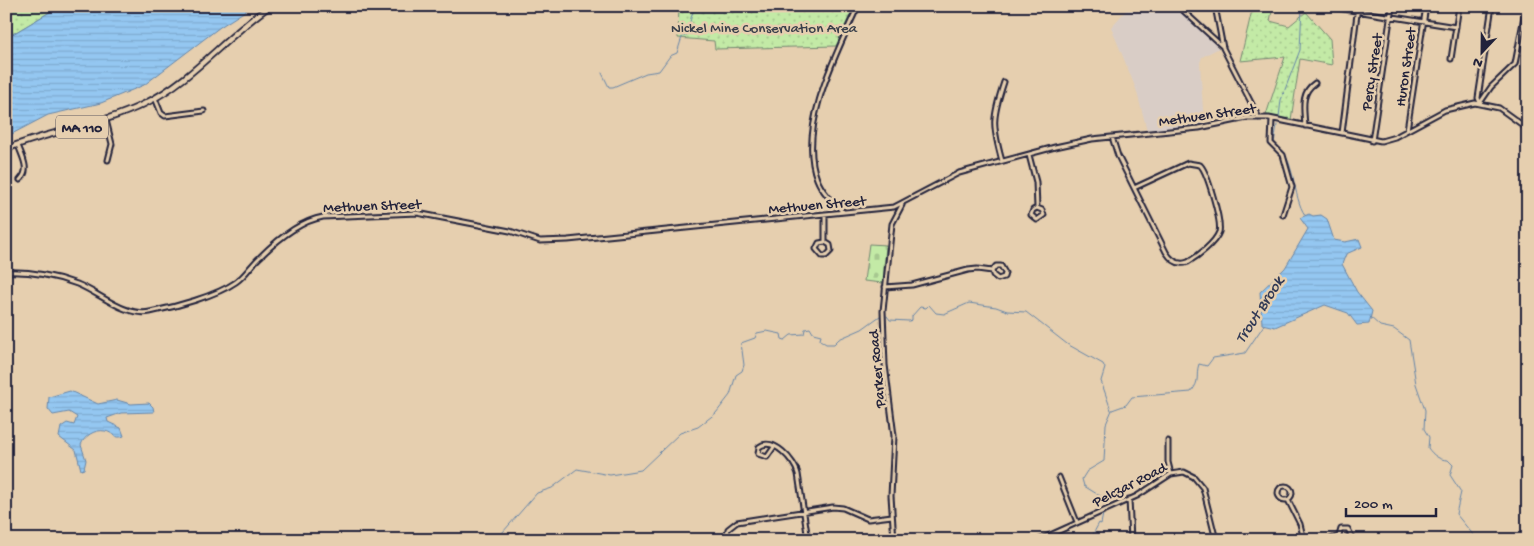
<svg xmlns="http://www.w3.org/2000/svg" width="1534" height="546" viewBox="0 0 1534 546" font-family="'Gochi Hand',sans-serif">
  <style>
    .built { fill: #d9cdc6 }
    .cemetery { fill: url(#cemetery-stones); stroke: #728670 }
    .park { fill: url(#park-dots); stroke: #728670 }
    .water { fill: url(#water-rules); stroke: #6685a8 }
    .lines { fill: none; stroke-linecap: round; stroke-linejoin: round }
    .stream { stroke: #6685a8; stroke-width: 1 }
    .minor-casing { stroke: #22223b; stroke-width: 7 }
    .major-casing { stroke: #22223b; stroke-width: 8 }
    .minor { stroke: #e6cfaf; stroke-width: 3 }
    .major { stroke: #e6cfaf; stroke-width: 4.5 }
    .labels { text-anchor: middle; stroke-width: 5; stroke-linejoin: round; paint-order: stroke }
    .shield { fill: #e6cfaf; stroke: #5d565e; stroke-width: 1 }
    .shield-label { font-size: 14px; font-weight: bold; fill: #22223b }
    .park-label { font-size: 15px; fill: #3a404b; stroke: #e6cfaf }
    .street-label { font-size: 15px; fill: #22223b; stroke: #e6cfaf }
    .water-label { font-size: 16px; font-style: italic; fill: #333b56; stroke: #e6cfaf }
  </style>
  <defs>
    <pattern id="cemetery-stones" width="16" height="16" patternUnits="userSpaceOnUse" patternTransform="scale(1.25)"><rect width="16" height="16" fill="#c3eaa6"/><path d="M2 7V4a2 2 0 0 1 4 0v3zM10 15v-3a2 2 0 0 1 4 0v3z" fill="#a7c890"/></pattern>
    <pattern id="park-dots" width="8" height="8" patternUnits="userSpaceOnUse" patternTransform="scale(1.25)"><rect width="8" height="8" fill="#c3eaa6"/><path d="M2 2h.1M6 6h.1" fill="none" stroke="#a7c890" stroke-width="1.8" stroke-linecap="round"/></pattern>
    <pattern id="water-rules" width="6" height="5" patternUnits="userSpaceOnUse" patternTransform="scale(1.25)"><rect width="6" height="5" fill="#94c7f1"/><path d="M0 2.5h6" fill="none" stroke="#7fabd0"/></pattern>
  </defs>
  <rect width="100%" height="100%" fill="#e6cfaf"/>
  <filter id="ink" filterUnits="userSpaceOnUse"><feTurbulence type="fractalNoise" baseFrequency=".02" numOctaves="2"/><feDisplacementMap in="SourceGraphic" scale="10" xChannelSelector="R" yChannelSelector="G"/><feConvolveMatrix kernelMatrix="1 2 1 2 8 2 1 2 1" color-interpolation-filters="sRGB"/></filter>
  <g filter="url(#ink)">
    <path class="built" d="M 1130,6 L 1174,6 L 1219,48 L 1202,57 L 1200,63 L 1204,125 L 1147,130 L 1136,89 L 1111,27 Z"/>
    <path class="cemetery" d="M 869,244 L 886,245 L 883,283 L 864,281 Z"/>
    <path class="park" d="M 6,6 L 60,6 L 6,38 Z
      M 679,6 L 854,6 L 836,46 L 715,49 L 714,41 L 678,38 Z
      M 1253,6 L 1273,6 L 1270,21 L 1289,26 L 1306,12 L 1330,39 L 1332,65 L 1300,59 L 1291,120 L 1266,115 L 1285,57 L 1240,61 Z"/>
    <path class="water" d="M 60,6 L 253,6 L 220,27 L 144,85 L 101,103 L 48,115 L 6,137 L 6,38 Z
      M 1309,214 L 1313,216 L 1321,215 L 1327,219 L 1334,240 L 1345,242 L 1359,239 L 1362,247 L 1346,254 L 1342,264 L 1357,292 L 1372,311 L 1369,324 L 1357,325 L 1348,313 L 1325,305 L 1275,327 L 1262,324 L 1260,292 L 1285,268 L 1308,229 L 1300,218 Z
      M 70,391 L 98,404 L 117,400 L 131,404 L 149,403 L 153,407 L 154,412 L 121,413 L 107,418 L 108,422 L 121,428 L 124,436 C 115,440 113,432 105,431 C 95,429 84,436 81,445 L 86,460 L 84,469 L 81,470 L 76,450 L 59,437 L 61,427 L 67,423 L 74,425 L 77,417 L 69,412 L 53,415 L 48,409 L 49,397 Z"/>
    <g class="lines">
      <path class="stream" d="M 602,73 L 609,87 L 613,87 L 646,73 L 659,71 L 670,56 L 677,53 L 682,37 L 687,35 C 690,27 690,12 697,6
        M 1279,117 L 1281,100 L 1300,50 L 1302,6
        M 1274,143 L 1277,125
        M 1276,145 C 1296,157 1292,197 1305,215
        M 887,316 L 890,320 L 909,321 L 912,320 L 912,316 L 920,307 L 926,308 L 929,305 L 936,313 L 944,314 L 969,303 L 996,307 L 1007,311 L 1026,312 L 1067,344 L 1103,364 L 1105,368 L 1101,381 L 1111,410
        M 1370,317 L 1380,326 L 1394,329 L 1409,340 L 1416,384 L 1425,410 L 1424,429 L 1429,437 L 1428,448 C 1433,455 1439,460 1448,460 L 1453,465 L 1450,475 L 1461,492 L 1456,514 L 1475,537 L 1474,540
        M 1106,506 L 1105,499 L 1084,486 L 1082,479 L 1087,471 L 1104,461 L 1106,424 L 1112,410 L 1126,405 L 1132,397 L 1191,392 C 1201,380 1195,376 1199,364 L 1207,366 L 1213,358 L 1245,353 L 1264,325
        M 491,540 L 503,532 L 537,493 L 552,488 L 577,469 L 610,475 L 641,470 L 680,433 L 698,427 L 716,413 L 730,395 L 736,375 L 742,371 L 744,365 L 741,343 L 755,338 L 757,333 L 767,331 L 781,334 L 782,339 L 785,340 L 791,335 L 804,334 L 805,329 L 810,328 L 813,333 L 821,335 L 820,340 L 826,344 L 834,344 L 839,339 L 862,329 L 880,316
        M 1090,540 L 1099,523 L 1101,524 L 1103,514"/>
      <g class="minor-casing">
        <path id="minor" d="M 1178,6 L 1223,47
          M 1215,6 L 1223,48 L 1259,118
          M 1325,6 L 1456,27
          M 1451,59 L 1459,6
          M 155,98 L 161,113 L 165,116 L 204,111
          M 1480,103 L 1491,87 L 1515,64 L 1526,6
          M 1480,103 L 1478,98 L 1492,6
          M 1272,119 L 1271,143 L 1283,155 L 1292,187 L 1283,215
          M 106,120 L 112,144 L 108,160
          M 1305,126 C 1304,109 1300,93 1315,83
          M 1407,130 L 1426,6
          M 1342,133 L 1358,6
          M 1112,137 L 1118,156 L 1166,252 C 1171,260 1178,266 1188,262 C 1198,256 1215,243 1219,232 C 1222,222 1207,171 1200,165 L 1188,163 L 1134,188
          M 1372,141 L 1392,6
          M 18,145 C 22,157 31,170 20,180
          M 1029,155 L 1036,182 L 1037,208 L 1033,210 L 1031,215 L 1037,220 L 1044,215 L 1042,210 L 1037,208
          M 1002,161 C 992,125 992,118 1004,82
          M 843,212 C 833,202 822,192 817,179 C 797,128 837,52 858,6
          M 825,214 L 825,242 L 819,243 L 816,249 L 822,256 L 826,256 L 831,251 L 830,245 L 825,242
          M 6,272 C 30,271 55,276 77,284 C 100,293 125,317 150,312 C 175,307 216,296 236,282 C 246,275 251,265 260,257 C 276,241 300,221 323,217 L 417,213 L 510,231 L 540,241 L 568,240 L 894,207 L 959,173 L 1055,147 L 1092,139 L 1199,128 L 1247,118 L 1269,118 L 1381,141 L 1395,137 L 1445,110 L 1475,103 L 1499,108 L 1528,129
          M 885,287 L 912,285 L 968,270 L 977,269 L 992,271 L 993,275 L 998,279 L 1004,277 L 1005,273 L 1001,266 L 996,266 L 992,271
          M 1168,441 L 1168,462 L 1171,474
          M 774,447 L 767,457 L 758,454 L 759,447 C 773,436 795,461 798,474 L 808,540
          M 1059,477 L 1077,522
          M1278 493a7 7 0 1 1 14 0a7 7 0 1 1-14 0Z
          M 1129,499 L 1131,540
          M 1288,500 L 1300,524 L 1304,540
          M 1339,536 L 1341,529 L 1348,529 L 1351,535 L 1345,540
          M 726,540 L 728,529 L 737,522 L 833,507 L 843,508 L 868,519 L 892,516
          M 894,540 L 891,496 L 894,436 L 885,365 L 883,311 L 892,224 L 902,205
          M 1039,540 L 1137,496 L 1171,474 L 1184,472 L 1194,477 L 1203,488 L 1216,540
          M 1327,540 L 1339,536"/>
      </g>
      <g class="major-casing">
        <path id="major" d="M 6,149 C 51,130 100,126 144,104 C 193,80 226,36 270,6"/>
      </g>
      <use href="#minor" class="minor"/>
      <use href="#major" class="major"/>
    </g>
  </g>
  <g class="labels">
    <rect class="shield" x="56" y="115.5" width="52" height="23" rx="4"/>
    <g class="shield-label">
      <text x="82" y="132">MA 110</text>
    </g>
    <g class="park-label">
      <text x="764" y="32">Nickel Mine Conservation Area</text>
    </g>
    <g class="street-label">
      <text transform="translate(1405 67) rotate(-82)" y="5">Huron Street</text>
      <text transform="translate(1371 72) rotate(-81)" y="5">Percy Street</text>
      <text transform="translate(1207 114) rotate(-8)" y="5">Methuen Street</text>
      <text transform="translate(817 204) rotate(-5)" y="5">Methuen Street</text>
      <text transform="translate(372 205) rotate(-2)" y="5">Methuen Street</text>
      <text transform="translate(876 369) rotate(-95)" y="5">Parker Road</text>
      <text transform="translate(1129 484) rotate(-27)" y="5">Pelczar Road</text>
    </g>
    <g class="water-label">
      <text transform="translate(1258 309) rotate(-57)" y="6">Trout Brook</text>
    </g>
  </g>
  <rect width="1534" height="546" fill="none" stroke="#e6cfaf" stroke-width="25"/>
  <rect x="12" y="12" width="1509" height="521" fill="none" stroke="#22223b" stroke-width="2" filter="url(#ink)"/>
  <g transform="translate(1482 52) rotate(202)" stroke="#e6cfaf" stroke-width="4" paint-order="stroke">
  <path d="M0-4L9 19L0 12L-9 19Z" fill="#22223b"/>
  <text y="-8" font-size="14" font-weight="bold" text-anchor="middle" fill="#22223b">N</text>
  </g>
  <path d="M1346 508v8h90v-8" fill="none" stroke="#22223b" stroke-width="2.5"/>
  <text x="1354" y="508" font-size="15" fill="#22223b" stroke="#e6cfaf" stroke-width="4" paint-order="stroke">200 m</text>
</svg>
